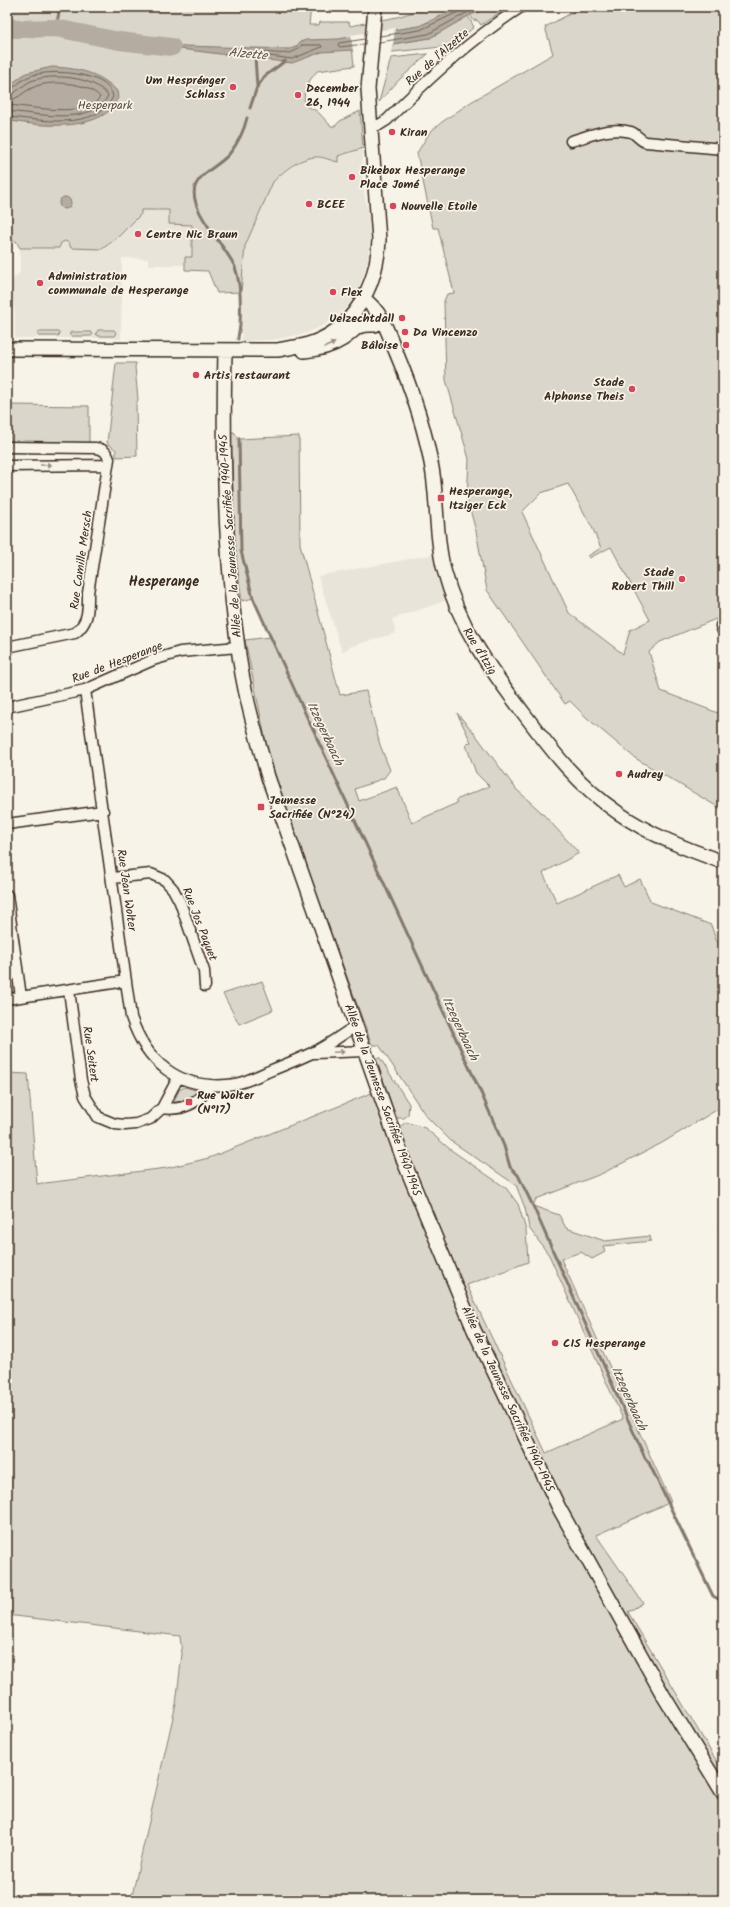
<svg xmlns="http://www.w3.org/2000/svg" width="730" height="1907" viewBox="0 0 730 1907" font-family="Kalam,sans-serif">
  <style>
    .built { fill: #e9e4d9 }
    .green { fill: #dbd6cb; stroke: #8b8074; fill-rule: evenodd }
    .water { fill: #b4aca0; stroke: #84786c }
    .pier { fill: #f7f3e8 }
    .lines { fill: none; stroke-linecap: round; stroke-linejoin: round }
    .shore { stroke: #6b5e52; stroke-width: 1 }
    .stream { stroke: #84786c; stroke-width: 3 }
    .river { stroke: #b4aca0; stroke-width: 18 }
    .minor-casing { stroke: #3b2a1e; stroke-width: 13 }
    .major-casing { stroke: #3b2a1e; stroke-width: 16 }
    .minor { stroke: #f7f3e8; stroke-width: 10 }
    .major { stroke: #f7f3e8; stroke-width: 13 }
    .oneway { fill: #998e83 }
    .poi-dot { fill: #d1495b; stroke: #f7f3e8; stroke-width: 1.5 }
    .labels { text-anchor: middle; stroke-width: 3.5; stroke-linejoin: round; paint-order: stroke }
    .street-label { font-size: 12px; fill: #3b2a1e; stroke: #f7f3e8 }
    .poi-label { font-size: 12px; font-weight: bold; fill: #3b2a1e; stroke: #f7f3e8; text-anchor: start }
    .park-label { font-size: 12px; fill: #5b4c41; stroke: #f7f3e8 }
    .water-label { font-size: 13px; font-style: italic; fill: #5f5145; stroke: #f7f3e8 }
    .quarter-label { font-size: 14px; font-weight: bold; fill: #3b2a1e; stroke: #f7f3e8 }
  </style>
  <rect width="100%" height="100%" fill="#f7f3e8"/>
  <filter id="ink" filterUnits="userSpaceOnUse"><feTurbulence type="fractalNoise" baseFrequency=".025" numOctaves="2"/><feDisplacementMap in="SourceGraphic" scale="8" xChannelSelector="R" yChannelSelector="G"/><feConvolveMatrix kernelMatrix="1 2 1 2 8 2 1 2 1" color-interpolation-filters="sRGB"/></filter>
  <g filter="url(#ink)">
    <path class="built" d="M 363,148 L 362,173 L 364,193 L 369,216 L 370,239 L 368,261 L 357,293 L 349,305 L 338,315 L 324,325 L 307,333 L 273,340 L 242,341 L 241,292 L 245,246 L 273,182 L 280,174 L 302,161 L 317,157 L 336,162 L 338,156 Z
      M 141,210 L 169,210 L 192,224 L 192,258 L 185,258 L 185,265 L 148,265 L 148,259 L 122,258 L 121,339 L 109,338 L 15,338 L 15,313 L 11,286 L 13,278 L 20,273 L 20,248 L 59,248 L 61,243 L 65,241 L 69,243 L 71,246 Z
      M 436,554 L 445,601 L 392,619 L 396,633 L 352,646 L 342,652 L 318,576 Z"/>
    <path class="green" d="M 7,7 L 311,7 L 309,25 L 319,25 L 320,22 L 349,22 L 350,26 L 397,17 L 430,7 L 461,7 L 419,26 L 351,37 L 354,66 L 317,71 C 308,82 301,92 306,106 L 317,111 L 331,126 L 335,126 L 340,121 L 360,111 L 363,148 L 338,156 L 338,162 C 332,161 326,158 320,157 C 302,156 284,170 273,182 L 245,246 L 241,292 L 217,293 L 208,271 L 185,270 L 185,257 L 192,257 L 192,225 L 169,224 L 169,210 L 141,210 L 141,214 L 117,238 L 102,249 L 71,248 L 69,243 L 65,241 L 61,243 L 59,248 L 20,248 L 16,241 L 7,241 Z
      M 491,7 L 508,7 L 481,25 L 477,20 L 474,21 L 470,15 Z
      M 583,7 L 723,7 L 723,616 L 660,642 L 649,652 L 661,691 L 723,715 L 723,810 L 635,758 L 587,718 L 570,701 L 565,704 L 487,590 L 476,531 L 467,499 L 469,459 L 446,380 L 444,301 L 447,294 L 454,293 L 438,228 L 433,228 L 417,153 L 430,132 L 442,122 L 471,102 L 553,54 L 545,27 ZM 568,484 L 592,527 L 601,548 L 588,556 L 589,558 L 611,547 L 650,620 L 630,630 L 623,654 L 569,613 L 522,512 L 541,493 Z
      M 468,16 L 474,27 L 452,46 L 392,52 L 393,44 L 430,38 Z
      M 428,54 L 399,80 L 379,102 L 391,58 Z
      M 98,330 L 114,330 L 116,333 L 114,336 L 98,336 L 96,334 Z
      M 39,332 L 58,332 L 60,334 L 58,336 L 39,336 L 37,334 Z
      M 71,332 L 91,332 L 93,334 L 91,336 L 71,336 L 69,334 Z
      M 116,363 L 136,363 L 135,367 L 138,400 L 136,404 L 137,456 L 116,457 L 116,450 L 107,443 Z
      M 9,405 L 89,406 L 89,444 L 10,444 Z
      M 231,432 L 234,432 L 239,439 L 299,436 L 300,544 L 340,695 L 366,691 L 380,745 L 390,770 L 384,778 L 355,789 L 359,801 L 397,787 L 412,823 L 457,803 L 456,800 L 489,786 L 476,773 L 466,745 L 471,742 L 457,713 L 475,734 L 516,789 L 541,812 L 579,853 L 543,873 L 557,903 L 618,875 L 624,887 L 640,879 L 651,902 L 711,925 L 716,940 L 723,947 L 723,1106 L 662,1143 L 601,1174 L 536,1199 L 533,1206 L 559,1215 L 566,1228 L 605,1241 L 650,1236 L 651,1241 L 603,1246 L 605,1252 L 592,1259 L 581,1252 L 561,1259 L 671,1502 L 596,1535 L 643,1603 L 628,1612 L 723,1772 L 723,1900 L 131,1900 L 176,1704 L 182,1654 L 180,1636 L 7,1615 L 7,1073 L 28,1074 L 37,1184 L 167,1168 L 209,1158 L 374,1092 L 388,1129 L 400,1127 L 406,1122 L 425,1128 L 451,1150 L 506,1188 L 518,1204 L 526,1230 L 528,1262 L 467,1285 L 546,1453 L 623,1419 L 549,1255 L 529,1228 L 525,1208 L 516,1185 L 451,1141 L 426,1116 L 379,1045 L 372,1045 L 285,808 L 267,747 L 245,640 L 270,637 L 253,598 L 242,601 L 235,552 Z
      M 262,981 L 273,1010 L 239,1024 L 223,994 Z
      M 376,1058 L 380,1058 L 409,1104 L 408,1115 L 404,1118 L 396,1118 Z
      M 185,1087 L 199,1091 L 199,1095 L 178,1104 L 174,1103 L 174,1101 L 179,1090 Z"/>
    <path class="water" d="M 461,7 L 491,7 L 470,15 L 430,38 L 353,50 L 322,52 L 292,63 L 148,45 L 290,49 L 296,47 L 300,42 L 306,40 L 338,39 L 419,26 Z
      M 52,67 C 76,68 100,72 117,91 L 118,98 C 115,102 112,108 109,111 C 85,131 35,126 7,120 L 7,87 L 26,73 Z
      M59 203a6 6 0 1 1 12 0a6 6 0 1 1-12 0Z"/>
    <path class="pier" d="M 395,28 L 393,46 L 353,52 L 351,35 Z"/>
    <g class="lines">
      <path class="shore" d="M 380,36 L 420,30 L 458,12 L 461,7
        M 380,42 L 428,34 L 468,12 L 480,7
        M 364,44 L 340,47 L 338,45 L 339,43 L 365,39
        M 302,45 L 321,45 L 322,47 L 292,59 L 263,55 L 264,52 C 278,53 293,57 302,45 Z
        M 7,90 C 15,89 20,80 28,77 C 46,68 110,71 113,97 C 96,132 38,119 7,117
        M 7,95 C 17,94 22,85 31,81 C 51,73 95,76 108,96 C 92,127 34,113 7,111
        M 7,101 C 17,100 23,92 32,88 C 48,79 88,82 100,97 C 88,119 27,106 7,105"/>
      <path class="stream" d="M 56,28 L 60,7
        M 257,87 L 265,76 L 285,61
        M 250,108 L 257,87 L 255,57
        M 238,339 C 238,334 240,329 240,324 C 241,306 241,284 235,267 C 226,246 188,210 195,187 C 200,172 221,165 230,153 C 238,143 244,130 247,118
        M 239,439 L 241,551 L 253,598 L 311,726 C 317,733 316,740 321,747 L 482,1095 L 504,1146 L 510,1167 L 518,1175 L 533,1206 L 645,1458 L 649,1463 L 713,1596 L 722,1601 L 723,1606"/>
      <path class="river" d="M 7,26 L 15,29 L 56,28 L 119,41 L 172,47"/>
      <g class="minor-casing">
        <path id="minor" d="M 370,125 L 379,125 L 387,120 C 428,79 471,39 521,7
          M 571,141 C 589,136 611,126 631,132 C 637,134 639,140 646,142 L 723,149
          M 7,447 L 95,448 C 103,449 106,451 109,459 L 88,593 C 88,610 89,622 75,633 L 7,647
          M 7,466 L 108,465
          M 723,621 L 721,626 L 723,631
          M 85,690 L 131,1017 C 146,1062 178,1089 227,1085 C 241,1084 254,1078 267,1072 C 282,1066 297,1060 312,1053 C 327,1046 341,1035 356,1026
          M 7,707 L 85,690 L 153,660 L 180,652 L 238,647
          M 7,824 L 103,811
          M 112,878 L 151,874 L 165,880 L 173,889 L 180,902 L 204,971 L 205,986
          M 7,895 L 21,997
          M 69,990 L 81,1080 L 85,1096 L 98,1117 L 115,1124 L 125,1125 L 136,1124 L 150,1119 L 162,1108 L 178,1078
          M 7,999 L 126,981
          M 315,1053 L 365,1051
          M 162,1108 C 183,1111 199,1103 210,1085"/>
      </g>
      <g class="major-casing">
        <path id="major" d="M 364,299 C 383,313 387,331 396,352 C 412,390 425,428 432,468 C 438,501 435,537 444,570 C 459,627 490,669 525,715 C 552,751 579,786 617,812 C 650,835 686,849 723,862
          M 7,349 L 278,350 C 287,348 296,347 305,345 C 353,332 377,287 379,240 L 368,89 L 375,7
          M 225,351 C 223,449 224,550 238,647 C 243,691 256,734 268,777 L 404,1162 L 474,1330 L 559,1508 L 663,1695 L 723,1793
          M 304,351 C 317,350 332,346 343,339 C 358,329 354,324 375,325"/>
      </g>
      <use href="#minor" class="minor"/>
      <use href="#major" class="major"/>
    </g>
    <defs><path id="oneway-solid" d="M-6-.8H1V-3.2L6.5 0L1 3.2V.8H-6Z"/></defs>
    <g class="oneway">
      <use href="#oneway-solid" transform="translate(330 345) rotate(-24)"/>
      <use href="#oneway-solid" transform="translate(46 465)"/>
      <use href="#oneway-solid" transform="translate(339 1052) rotate(-2)"/>
    </g>
  </g>
  <g class="poi-dot">
    <circle cx="233" cy="87" r="4"/>
    <circle cx="298" cy="95" r="4"/>
    <circle cx="392" cy="132" r="4"/>
    <circle cx="352" cy="177" r="4"/>
    <circle cx="309" cy="204" r="4"/>
    <circle cx="393" cy="206" r="4"/>
    <circle cx="138" cy="234" r="4"/>
    <circle cx="40" cy="283" r="4"/>
    <circle cx="333" cy="292" r="4"/>
    <circle cx="402" cy="318" r="4"/>
    <circle cx="405" cy="332" r="4"/>
    <circle cx="406" cy="345" r="4"/>
    <circle cx="196" cy="375" r="4"/>
    <circle cx="632" cy="389" r="4"/>
    <rect x="437" y="494" width="8" height="8" rx="2"/>
    <circle cx="682" cy="579" r="4"/>
    <circle cx="619" cy="774" r="4"/>
    <rect x="257" y="803" width="8" height="8" rx="2"/>
    <rect x="185" y="1098" width="8" height="8" rx="2"/>
    <circle cx="555" cy="1343" r="4"/>
  </g>
  <g class="labels">
    <g class="street-label">
      <text transform="translate(437 57) rotate(-41)" y="4">Rue de l'Alzette</text>
      <text transform="translate(230 536) rotate(-94)" y="4">Allée de la Jeunesse Sacrifiée 1940-1945</text>
      <text transform="translate(81 560) rotate(-82)" y="4">Rue Camille Mersch</text>
      <text transform="translate(480 651) rotate(58)" y="4">Rue d'Itzig</text>
      <text transform="translate(117 662) rotate(-21)" y="4">Rue de Hesperange</text>
      <text transform="translate(127 890) rotate(82)" y="4">Rue Jean Wolter</text>
      <text transform="translate(200 924) rotate(69)" y="4">Rue Jos Paquet</text>
      <text transform="translate(91 1054) rotate(82)" y="4">Rue Seitert</text>
      <text transform="translate(383 1100) rotate(70)" y="4">Allée de la Jeunesse Sacrifiée 1940-1945</text>
      <text transform="translate(508 1399) rotate(65)" y="4">Allée de la Jeunesse Sacrifiée 1940-1945</text>
    </g>
    <g class="poi-label">
      <text x="225" y="84" text-anchor="end">Um Hesprénger<tspan x="225" dy="14">Schlass</tspan></text>
      <text x="306" y="92">December<tspan x="306" dy="14">26, 1944</tspan></text>
      <text x="400" y="136">Kiran</text>
      <text x="360" y="174">Bikebox Hesperange<tspan x="360" dy="14">Place Jomé</tspan></text>
      <text x="317" y="208">BCEE</text>
      <text x="401" y="210">Nouvelle Etoile</text>
      <text x="146" y="238">Centre Nic Braun</text>
      <text x="48" y="280">Administration<tspan x="48" dy="14">communale de Hesperange</tspan></text>
      <text x="341" y="296">Flex</text>
      <text x="394" y="322" text-anchor="end">Uelzechtdall</text>
      <text x="413" y="336">Da Vincenzo</text>
      <text x="398" y="349" text-anchor="end">Bâloise</text>
      <text x="204" y="379">Artis restaurant</text>
      <text x="624" y="386" text-anchor="end">Stade<tspan x="624" dy="14">Alphonse Theis</tspan></text>
      <text x="449" y="495">Hesperange,<tspan x="449" dy="14">Itziger Eck</tspan></text>
      <text x="674" y="576" text-anchor="end">Stade<tspan x="674" dy="14">Robert Thill</tspan></text>
      <text x="627" y="778">Audrey</text>
      <text x="269" y="804">Jeunesse<tspan x="269" dy="14">Sacrifiée (N°24)</tspan></text>
      <text x="197" y="1099">Rue Wolter<tspan x="197" dy="14">(N°17)</tspan></text>
      <text x="563" y="1347">CIS Hesperange</text>
    </g>
    <g class="park-label">
      <text x="105" y="109">Hesperpark</text>
    </g>
    <g class="water-label">
      <text transform="translate(248 53) rotate(5)" y="5">Alzette</text>
      <text transform="translate(326 733) rotate(65)" y="5">Itzegerbaach</text>
      <text transform="translate(461 1028) rotate(65)" y="5">Itzegerbaach</text>
      <text transform="translate(630 1398) rotate(66)" y="5">Itzegerbaach</text>
    </g>
    <g class="quarter-label">
      <text x="164" y="586">Hesperange</text>
    </g>
  </g>
  <rect width="730" height="1907" fill="none" stroke="#f7f3e8" stroke-width="24"/>
  <rect x="12" y="12" width="706" height="1883" fill="none" stroke="#3b2a1e" stroke-width="1.5" filter="url(#ink)"/>
</svg>
